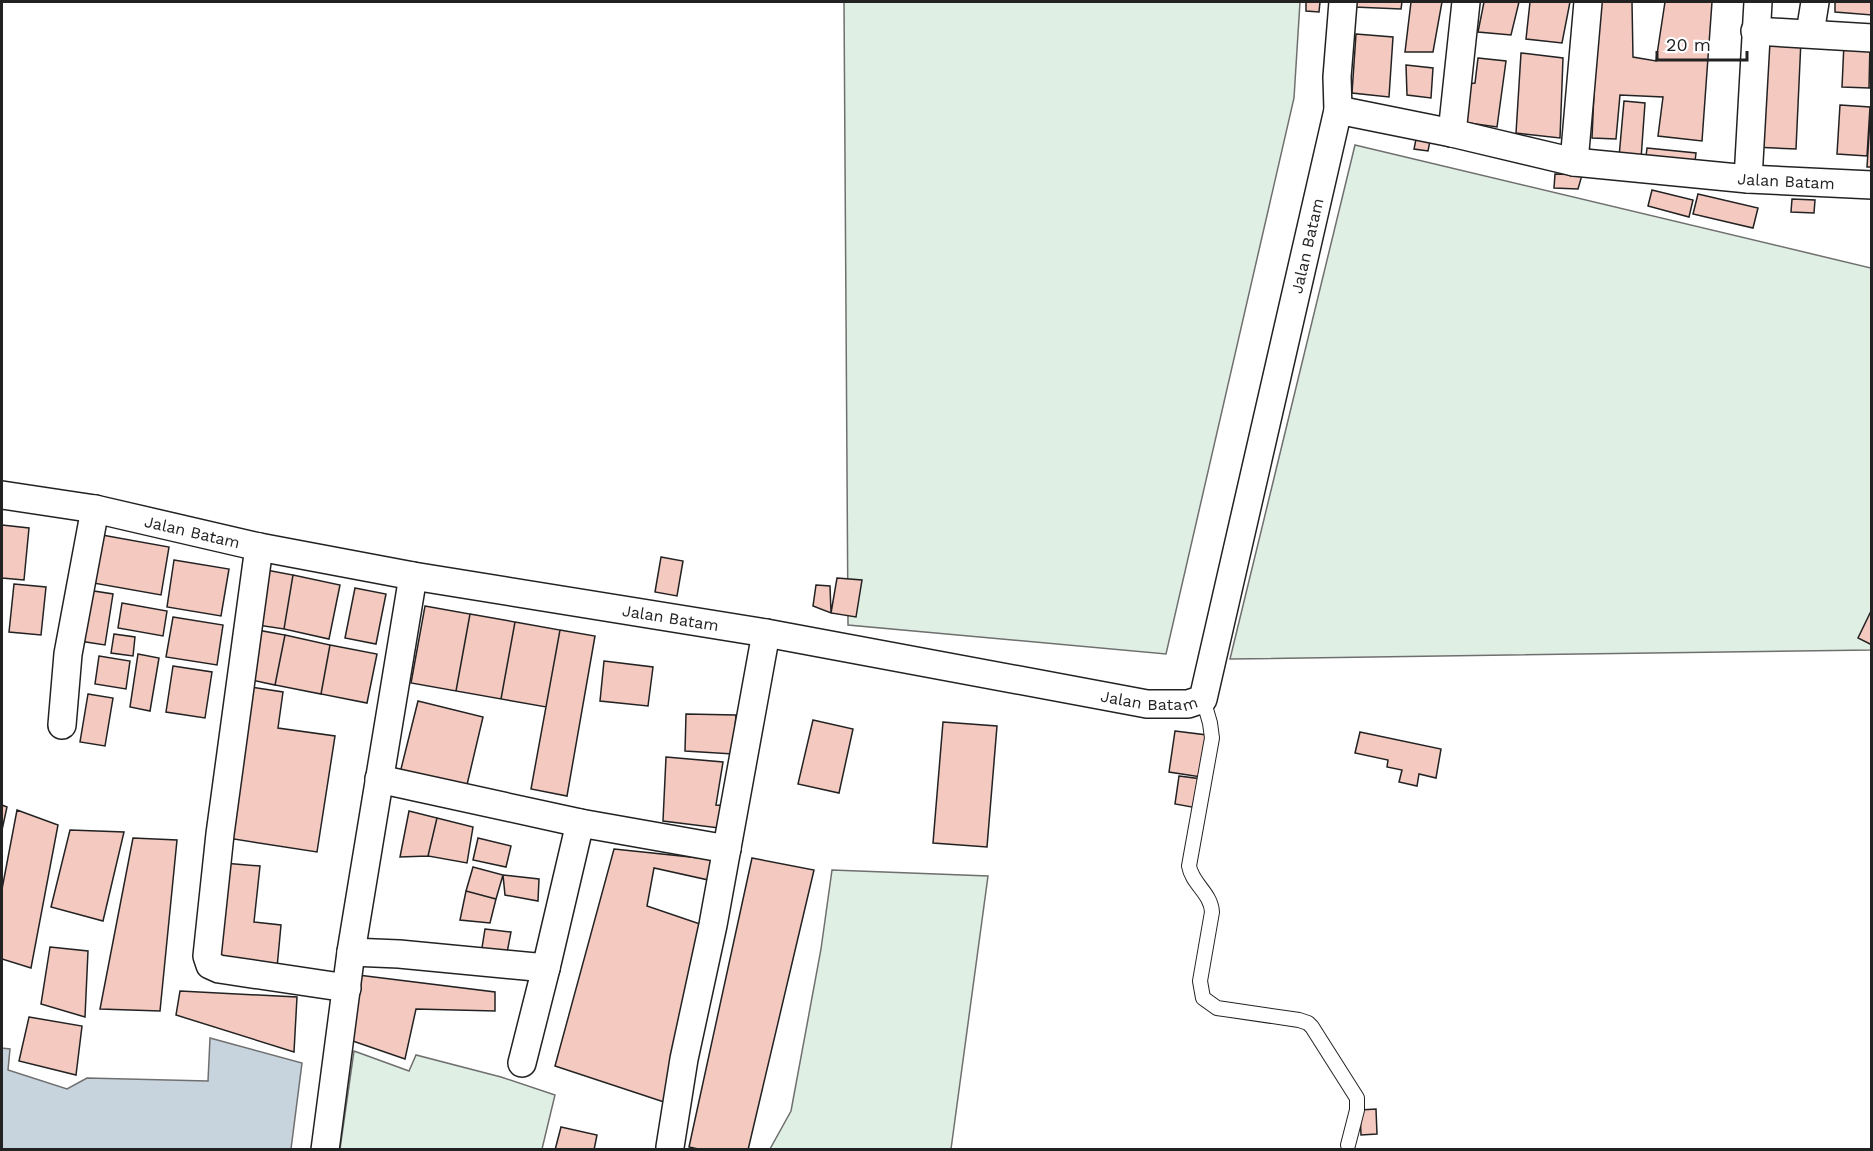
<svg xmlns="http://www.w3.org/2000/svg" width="1873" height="1151" viewBox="0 0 1873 1151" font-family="'Work Sans',sans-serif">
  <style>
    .green { fill: #e0efe3; stroke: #6f6f6f; stroke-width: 1.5 }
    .water { fill: #c7d3dd; stroke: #6f6f6f; stroke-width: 1.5 }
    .building { fill: #f3c9c0; stroke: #222; stroke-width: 1.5 }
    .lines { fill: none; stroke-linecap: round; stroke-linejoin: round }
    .service-casing { stroke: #222; stroke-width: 16 }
    .minor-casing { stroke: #222; stroke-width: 30 }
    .service { stroke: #fff; stroke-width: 14 }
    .minor { stroke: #fff; stroke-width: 27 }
    .labels { text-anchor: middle; stroke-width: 4.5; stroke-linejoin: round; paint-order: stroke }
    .street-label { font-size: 16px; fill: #222; stroke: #fff }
  </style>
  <rect width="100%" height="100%" fill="#fff"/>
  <path class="green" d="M 844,2 L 1300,2 L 1294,98 L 1166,654 L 848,625 Z
    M 1355,145 L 1871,268 L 1871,650 L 1230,659 Z
    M 832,870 L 988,876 L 951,1149 L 770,1149 L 791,1111 L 821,949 Z
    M 354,1051 L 409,1071 L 416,1055 L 501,1077 L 555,1095 L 542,1149 L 340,1149 Z"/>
  <path class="water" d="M 210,1038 L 302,1063 L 291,1149 L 2,1149 L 2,1048 L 10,1049 L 8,1070 L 67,1089 L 87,1078 L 208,1081 Z"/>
  <path class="building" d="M 1306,2 L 1320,2 L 1319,12 L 1306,11 Z
    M 1354,2 L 1402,2 L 1401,9 L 1354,7 Z
    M 1411,2 L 1442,2 L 1433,52 L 1405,52 Z
    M 1484,2 L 1519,2 L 1511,35 L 1478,32 Z
    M 1530,2 L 1570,2 L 1562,43 L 1526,39 Z
    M 1598,2 L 1632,2 L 1633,57 L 1656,61 L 1665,2 L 1712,2 L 1702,141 L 1658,136 L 1663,97 L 1620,95 L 1616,139 L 1592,138 Z
    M 1835,2 L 1872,2 L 1872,15 L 1835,12 Z
    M 1356,34 L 1393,37 L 1389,97 L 1352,93 Z
    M 1759,38 L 1801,40 L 1796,149 L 1754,147 Z
    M 1844,43 L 1870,44 L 1869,88 L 1842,87 Z
    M 1870,44 L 1872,44 L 1872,88 L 1869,88 Z
    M 1521,53 L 1563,58 L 1560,138 L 1516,133 Z
    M 1478,58 L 1506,61 L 1497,127 L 1462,122 L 1465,84 L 1475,83 Z
    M 1406,65 L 1433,68 L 1431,98 L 1407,95 Z
    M 1624,101 L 1645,103 L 1641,159 L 1619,157 Z
    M 1840,105 L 1870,107 L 1867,156 L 1837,154 Z
    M 1870,120 L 1872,120 L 1872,167 L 1867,167 Z
    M 1416,139 L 1430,141 L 1428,151 L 1414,149 Z
    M 1647,148 L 1696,153 L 1694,170 L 1645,165 Z
    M 1555,174 L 1582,175 L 1578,189 L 1554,188 Z
    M 1652,190 L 1693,200 L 1689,217 L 1648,206 Z
    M 1698,194 L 1758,208 L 1753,228 L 1693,214 Z
    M 1792,199 L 1815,200 L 1814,213 L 1791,212 Z
    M 2,525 L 29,528 L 24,580 L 2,578 Z
    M 91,533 L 169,547 L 161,595 L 82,581 Z
    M 661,557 L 683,561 L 677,596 L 655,592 Z
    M 174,560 L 229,569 L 221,616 L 167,607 Z
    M 261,569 L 293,575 L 284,629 L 251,624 Z
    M 293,575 L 340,585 L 329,639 L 284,629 Z
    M 837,578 L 862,580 L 856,617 L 831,613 Z
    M 14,584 L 46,587 L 41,635 L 9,632 Z
    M 816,585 L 830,586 L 831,613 L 813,606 Z
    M 355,588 L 386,594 L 376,644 L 345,638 Z
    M 81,589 L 113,594 L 105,645 L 73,640 Z
    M 122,603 L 167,611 L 163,636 L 118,628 Z
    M 425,606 L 470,614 L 456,691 L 411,683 Z
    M 1872,609 L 1872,645 L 1858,638 Z
    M 470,614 L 515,622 L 501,699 L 456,691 Z
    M 173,617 L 223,625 L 217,665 L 166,657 Z
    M 515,622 L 560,630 L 546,707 L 501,699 Z
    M 252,629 L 285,635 L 275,685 L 242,678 Z
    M 560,630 L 595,636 L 567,796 L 531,789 Z
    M 114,634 L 135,637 L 133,656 L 111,653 Z
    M 285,635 L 330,645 L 321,694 L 275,685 Z
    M 330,645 L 377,654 L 367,703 L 321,694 Z
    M 138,654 L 159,658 L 150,711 L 130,707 Z
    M 99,656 L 130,661 L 126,689 L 95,684 Z
    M 604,661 L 653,667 L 648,706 L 600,701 Z
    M 173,666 L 212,672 L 205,718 L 166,712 Z
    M 245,686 L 283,692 L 278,728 L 335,736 L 317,852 L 221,837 Z
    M 88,694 L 113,698 L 105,746 L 80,742 Z
    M 418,701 L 483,717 L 466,789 L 400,773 Z
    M 686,714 L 736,715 L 733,754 L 685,751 Z
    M 813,720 L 853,729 L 839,793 L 798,784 Z
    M 943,722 L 997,726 L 987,847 L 933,843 Z
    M 1175,731 L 1207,735 L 1201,777 L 1169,772 Z
    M 1360,732 L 1441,749 L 1436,778 L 1419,774 L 1417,786 L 1399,782 L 1402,770 L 1387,767 L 1388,760 L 1355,753 Z
    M 666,757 L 723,762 L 716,805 L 730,806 L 727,829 L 663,821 Z
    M 1179,776 L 1202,779 L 1197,808 L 1175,804 Z
    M 2,805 L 7,807 L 2,830 Z
    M 17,810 L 58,825 L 31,968 L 2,959 L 2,889 Z
    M 409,811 L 437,818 L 428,856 L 400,857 Z
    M 437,818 L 473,827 L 467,863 L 428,856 Z
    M 70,830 L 124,832 L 103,921 L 51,907 Z
    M 133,838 L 177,840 L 160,1011 L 100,1009 Z
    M 478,838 L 511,846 L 506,867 L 473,860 Z
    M 614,849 L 719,860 L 713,881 L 654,868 L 647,906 L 700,924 L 667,1103 L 555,1066 Z
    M 752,858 L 814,870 L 748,1150 L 703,1150 L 689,1147 Z
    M 223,863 L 260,866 L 254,922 L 281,925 L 277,968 L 213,961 Z
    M 473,867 L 503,875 L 496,899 L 466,891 Z
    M 503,875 L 539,879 L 538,901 L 505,895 Z
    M 466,891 L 496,899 L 490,923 L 460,920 Z
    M 485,929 L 511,932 L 506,958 L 481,954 Z
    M 50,947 L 88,951 L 85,1017 L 41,1004 Z
    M 358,975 L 495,992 L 495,1011 L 416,1009 L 405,1059 L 344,1038 Z
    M 180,991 L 297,997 L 294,1052 L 176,1015 Z
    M 29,1017 L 82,1026 L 76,1075 L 19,1061 Z
    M 1376,1109 L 1377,1134 L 1361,1135 L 1360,1110 Z
    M 561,1127 L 597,1135 L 594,1150 L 555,1150 Z"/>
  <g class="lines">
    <g class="service-casing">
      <path id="service" d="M 1203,699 L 1210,723 L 1212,738 L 1189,866 C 1192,884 1211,893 1212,912 L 1200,981 L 1203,998 L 1217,1008 L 1299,1020 L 1308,1023 L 1312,1027 L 1357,1098 L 1357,1110 L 1348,1145"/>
    </g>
    <g class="minor-casing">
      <g id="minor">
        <path d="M 1755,31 L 1872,38"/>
        <path d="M 1810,33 L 1815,2"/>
        <path d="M 1338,110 L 1337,77 L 1343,2"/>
        <path d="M 1452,133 L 1466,2"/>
        <path d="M 1574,162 L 1588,2"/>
        <path d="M 1748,179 L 1758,2"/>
        <path id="s1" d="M 2,495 L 95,509 L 259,547 L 413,576 L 766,633 L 1147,704 L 1188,704 L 1203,699 L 1338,110 L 1452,133 L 1574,162 L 1748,179 L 1872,185"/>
        <path d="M 259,547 L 220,834 L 207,956 L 210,965 L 219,969 L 347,988"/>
        <path d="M 62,725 L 68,654 L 95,509"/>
        <path d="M 379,779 L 580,823 L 727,849"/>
        <path d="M 351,952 L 399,954 L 546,968 L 580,823"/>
        <path d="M 522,1063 L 546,968"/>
        <path d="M 670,1147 L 684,1059 L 713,925 L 766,633"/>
        <path d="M 325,1150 L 351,952 L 413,576"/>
      </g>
    </g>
    <use href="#service" class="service"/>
    <use href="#minor" class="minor"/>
  </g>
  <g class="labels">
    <g class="street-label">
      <text dy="6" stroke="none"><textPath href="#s1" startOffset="2280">Jalan Batam</textPath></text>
      <text dy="6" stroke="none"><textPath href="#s1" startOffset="1686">Jalan Batam</textPath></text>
      <text dy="6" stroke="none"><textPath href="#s1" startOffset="194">Jalan Batam</textPath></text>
      <text dy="6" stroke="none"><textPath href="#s1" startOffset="680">Jalan Batam</textPath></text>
      <text dy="6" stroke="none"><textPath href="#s1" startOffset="1166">Jalan Batam</textPath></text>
    </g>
  </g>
  <rect width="1873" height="1151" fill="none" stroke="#222222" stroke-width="6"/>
  <path d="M1657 51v9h90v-9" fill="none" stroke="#222222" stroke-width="3"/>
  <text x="1666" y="51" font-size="18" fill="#222222" stroke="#ffffff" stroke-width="4.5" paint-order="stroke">20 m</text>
</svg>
